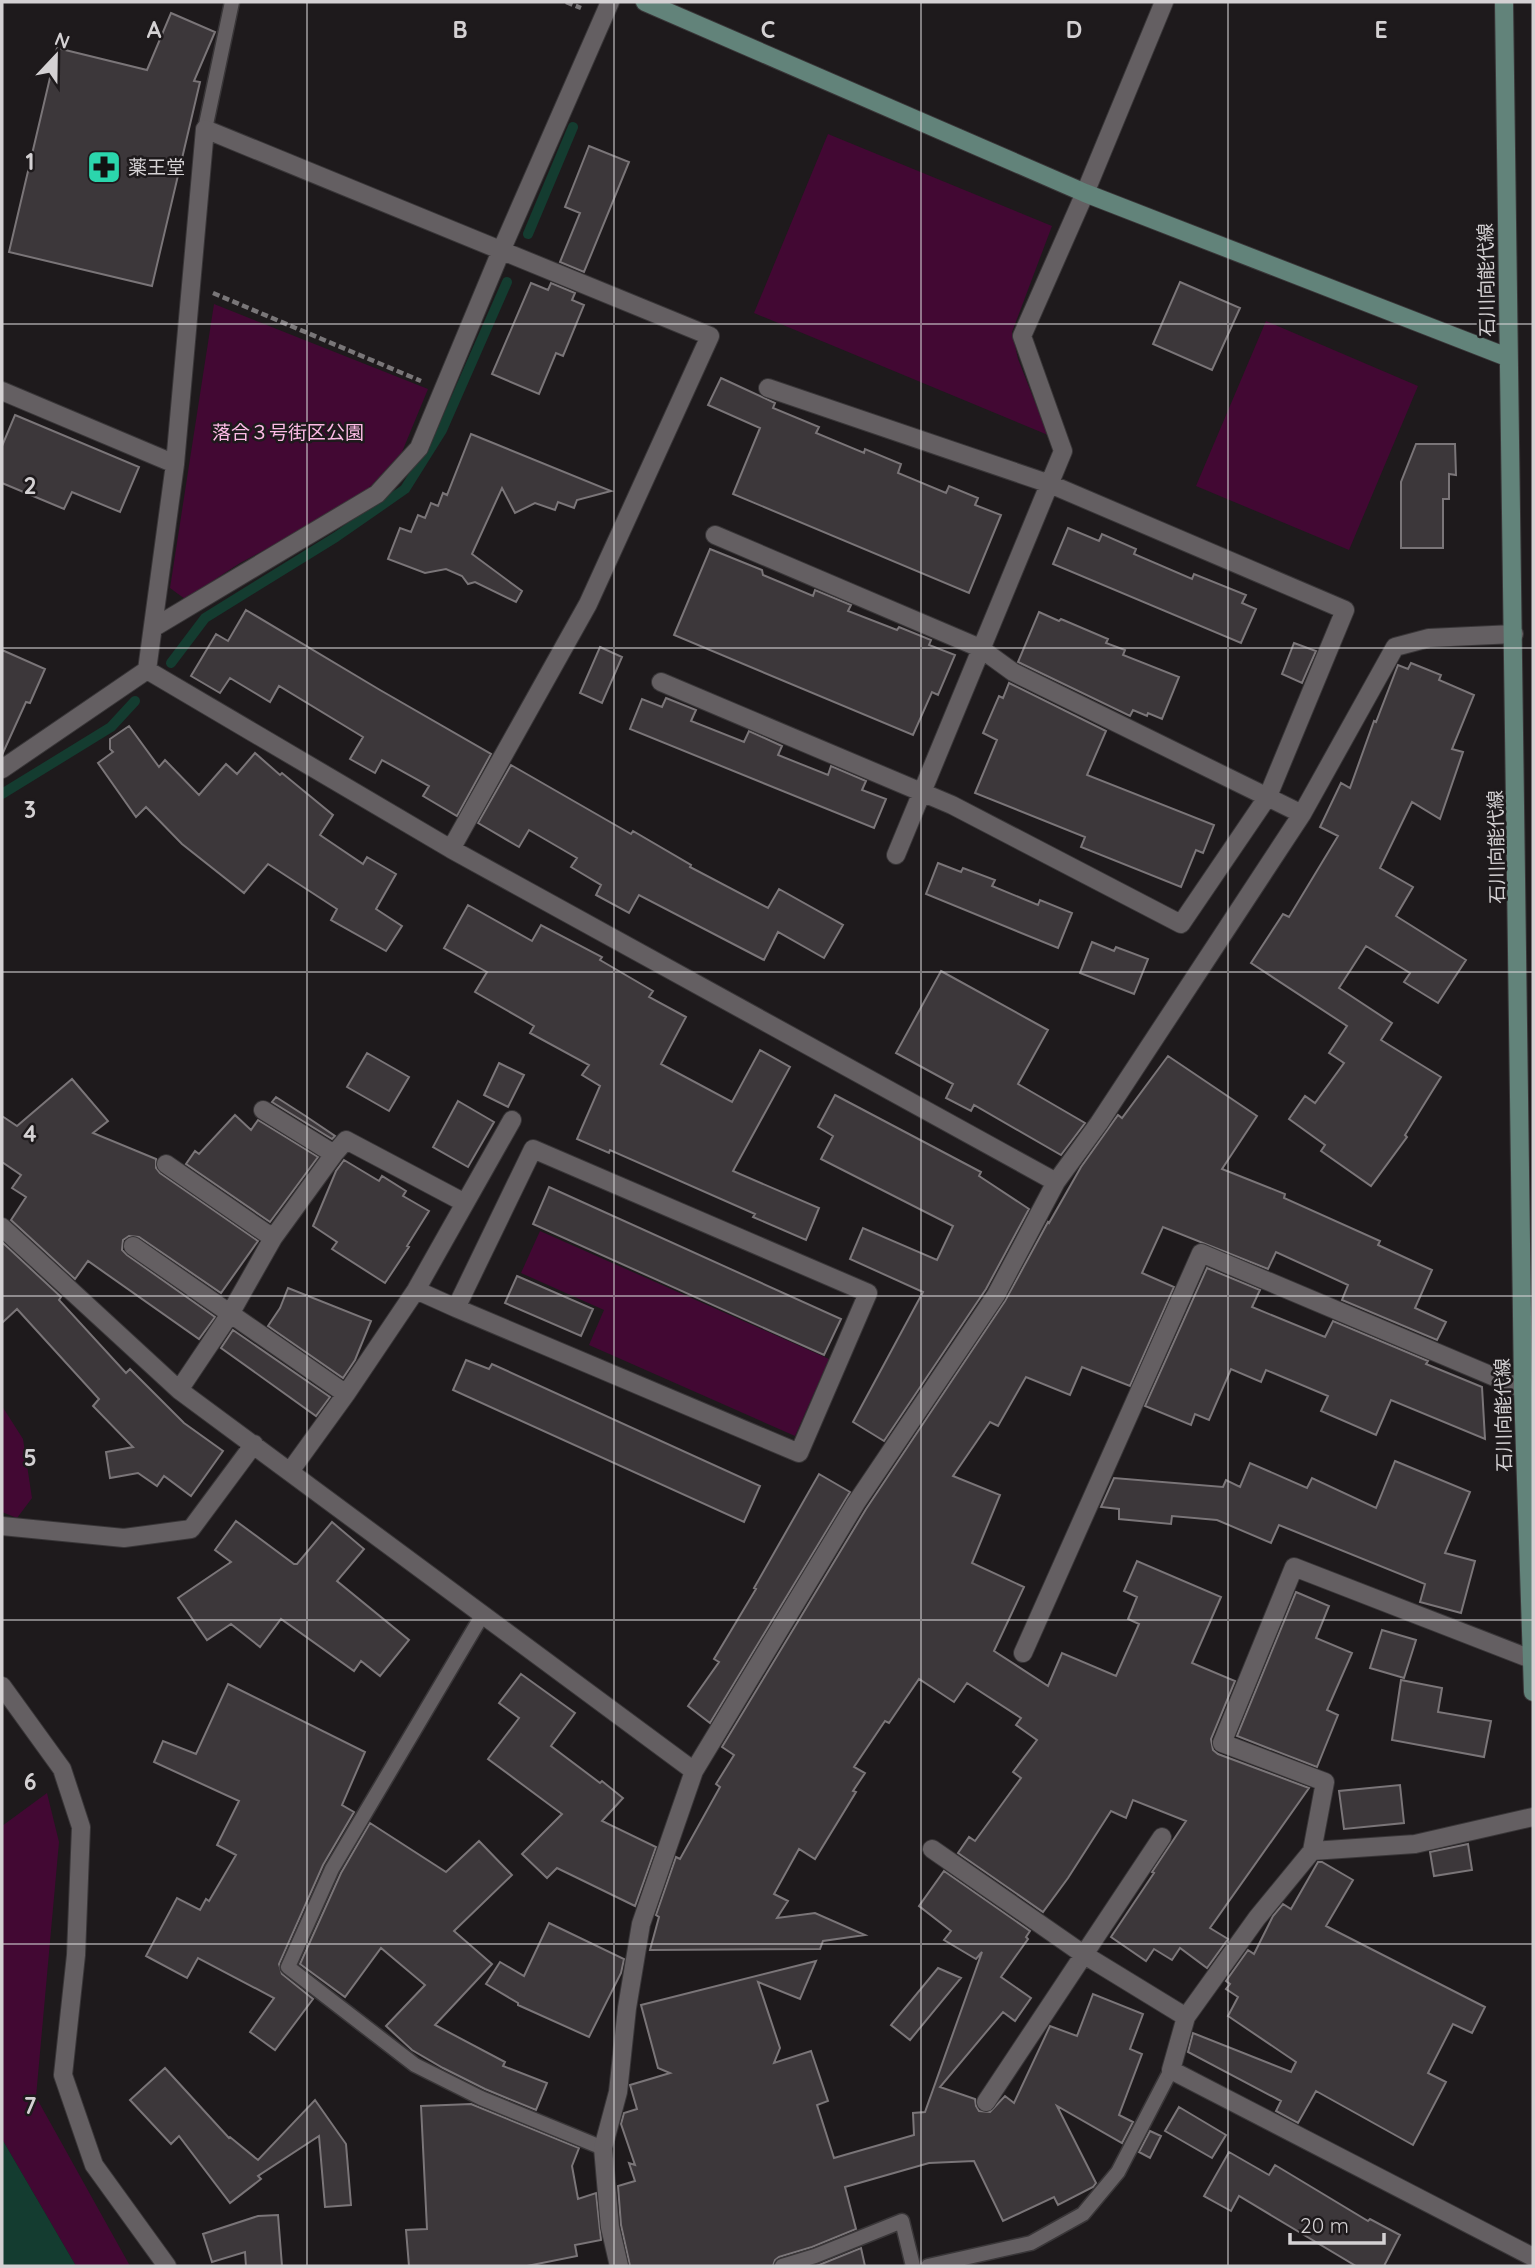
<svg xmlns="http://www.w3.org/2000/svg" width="1535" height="2268" viewBox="0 0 1535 2268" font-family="Quicksand,'Noto Sans JP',sans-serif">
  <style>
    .green { fill: #420833 }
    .water { fill: #143c30 }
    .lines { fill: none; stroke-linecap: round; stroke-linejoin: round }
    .stream { stroke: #143c30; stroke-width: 10 }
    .building { fill: #3c373a; stroke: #7a7578; stroke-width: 2 }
    .lane-casing { stroke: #393638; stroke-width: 17 }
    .street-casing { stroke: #393638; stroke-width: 20 }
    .secondary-casing { stroke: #393638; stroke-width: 20 }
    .path { stroke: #797678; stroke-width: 4.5; stroke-dasharray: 7 3.5; stroke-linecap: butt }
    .lane { stroke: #645f62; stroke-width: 14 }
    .street { stroke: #645f62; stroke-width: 18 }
    .secondary { stroke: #62837a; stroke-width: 18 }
    .grid { fill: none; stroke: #d4d1d3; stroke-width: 2; stroke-opacity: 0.55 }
    .labels { text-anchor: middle; stroke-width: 5; stroke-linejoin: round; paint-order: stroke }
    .poi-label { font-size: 19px; fill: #d4d1d3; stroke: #1e1a1c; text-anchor: start }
    .street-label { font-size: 19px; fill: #d4d1d3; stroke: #1e1a1c }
    .park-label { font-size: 19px; fill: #fcbbe5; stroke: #1e1a1c }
    .grid-label { font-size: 23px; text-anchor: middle; font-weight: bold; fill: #d4d1d3; stroke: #1e1a1c; stroke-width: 5; stroke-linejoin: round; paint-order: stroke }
  </style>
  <rect width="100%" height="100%" fill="#1e1a1c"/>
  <path class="green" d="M 828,134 L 1052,226 L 1012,332 L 1018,359 L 1048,435 L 754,313 Z
    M 214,304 L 428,389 L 402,452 L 357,501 L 240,563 L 185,599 L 170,588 Z
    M 1266,321 L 1418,386 L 1349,550 L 1196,486 Z
    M 540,1231 L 829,1359 L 795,1436 L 589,1345 L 604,1310 L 521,1273 Z
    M 2,1406 L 23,1439 L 32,1498 L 17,1518 L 2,1512 Z
    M 47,1793 L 59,1842 L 36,2097 L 130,2266 L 76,2266 L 2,2139 L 2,1826 Z"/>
  <path class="water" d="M 2,2139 L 76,2266 L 2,2266 Z"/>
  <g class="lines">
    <path class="stream" d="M 528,234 L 573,127
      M 171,663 L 205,618 L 336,537 L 405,489 L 442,430 L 507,282
      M 2,794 L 111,727 L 135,701"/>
  </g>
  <path class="building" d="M 171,13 L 215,32 L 194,81 L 200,82 L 152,286 L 9,252 L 57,48 L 147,70 Z
    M 589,146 L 629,162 L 584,272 L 560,262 L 580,213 L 565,207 Z
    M 1180,282 L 1240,308 L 1212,370 L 1153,344 Z
    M 531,283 L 548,290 L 551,283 L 575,293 L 572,300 L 584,305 L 563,356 L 556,353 L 539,394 L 492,374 Z
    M 721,378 L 775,403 L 773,408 L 819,427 L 816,433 L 864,453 L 865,449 L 901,464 L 898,473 L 946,493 L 949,486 L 978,498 L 975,505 L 1001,515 L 969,593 L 733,494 L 760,428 L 708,405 Z
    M 15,415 L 139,467 L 120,512 L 72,492 L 64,509 L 2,483 L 2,446 Z
    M 471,434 L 611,491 L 577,500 L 574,508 L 558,502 L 555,510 L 535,503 L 515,513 L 502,488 L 472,554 L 522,591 L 516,602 L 475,582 L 468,584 L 462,576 L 446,569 L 425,573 L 388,559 L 400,528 L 411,532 L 418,515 L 425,518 L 431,503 L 438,506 L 443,493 L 447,495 Z
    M 1416,444 L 1455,444 L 1456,475 L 1449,474 L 1449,499 L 1443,499 L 1443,548 L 1401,548 L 1401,482 Z
    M 1068,528 L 1099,541 L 1102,534 L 1136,549 L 1134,554 L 1192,579 L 1194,574 L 1246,595 L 1242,603 L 1256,609 L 1241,643 L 1053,564 Z
    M 710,549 L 762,570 L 763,575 L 813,596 L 815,590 L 851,605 L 848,611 L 897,630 L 899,627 L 931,640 L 929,645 L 955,655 L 938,695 L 932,692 L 913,735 L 674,635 Z
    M 246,610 L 380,690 L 491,754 L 457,816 L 423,796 L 429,786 L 382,760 L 375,773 L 350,759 L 363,737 L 279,686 L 270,702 L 230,678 L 220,693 L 191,676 L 216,634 L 228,641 Z
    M 1039,612 L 1059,621 L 1061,619 L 1108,639 L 1106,643 L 1125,650 L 1123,655 L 1179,677 L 1162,719 L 1148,713 L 1147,716 L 1133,710 L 1130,716 L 1018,662 Z
    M 1294,643 L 1316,651 L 1302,683 L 1282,674 Z
    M 600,647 L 622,657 L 602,703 L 580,693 Z
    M 2,650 L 45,669 L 30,703 L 26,702 L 2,755 Z
    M 1411,663 L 1441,675 L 1439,680 L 1474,695 L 1452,749 L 1463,752 L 1440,819 L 1412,802 L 1380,868 L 1413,887 L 1396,916 L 1466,960 L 1438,1003 L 1404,982 L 1410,973 L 1366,946 L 1339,988 L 1392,1023 L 1381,1040 L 1441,1077 L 1405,1135 L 1407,1137 L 1371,1186 L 1321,1151 L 1325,1145 L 1289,1119 L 1305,1096 L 1315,1103 L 1344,1063 L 1329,1053 L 1347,1026 L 1251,963 L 1283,914 L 1289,917 L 1338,836 L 1320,827 L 1341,783 L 1350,788 L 1374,721 L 1376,722 L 1398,665 L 1408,669 Z
    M 1009,683 L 1106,731 L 1087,775 L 1214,825 L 1203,853 L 1196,850 L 1181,887 L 1081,847 L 1085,837 L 975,793 L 997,740 L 983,733 L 999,696 L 1003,698 Z
    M 666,698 L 696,710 L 691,721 L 744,742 L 749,731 L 782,746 L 778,755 L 828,775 L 831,766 L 866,781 L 862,790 L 886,799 L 874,828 L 630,729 L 642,699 L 662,707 Z
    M 129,726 L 159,767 L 165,760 L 199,795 L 226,764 L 237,774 L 255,753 L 280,775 L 282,773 L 333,815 L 320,835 L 363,864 L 367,857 L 396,874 L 376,909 L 402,926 L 386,951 L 331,920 L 337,909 L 268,864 L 244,893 L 182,844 L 146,807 L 136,817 L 98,763 L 113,752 L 110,749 L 110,739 Z
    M 511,765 L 631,834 L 633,831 L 691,865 L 690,867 L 768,908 L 779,889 L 843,925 L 824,958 L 778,932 L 764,960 L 639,895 L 629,913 L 596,895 L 601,885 L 571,867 L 577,858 L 529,830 L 519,847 L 478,823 Z
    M 938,863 L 961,872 L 963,868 L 995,880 L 992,886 L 1038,905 L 1040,900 L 1072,913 L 1058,948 L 926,894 Z
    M 468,905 L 532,941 L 541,925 L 602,957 L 600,960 L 653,991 L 649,997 L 686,1017 L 661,1064 L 732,1102 L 760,1050 L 790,1067 L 733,1171 L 819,1208 L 806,1240 L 753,1217 L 755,1214 L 610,1150 L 609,1153 L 577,1139 L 600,1086 L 582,1075 L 589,1065 L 530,1033 L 534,1026 L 475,992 L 487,972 L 444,948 Z
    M 1092,942 L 1114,951 L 1116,947 L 1148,959 L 1134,994 L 1080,973 Z
    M 941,971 L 1048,1030 L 1018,1084 L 1085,1123 L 1061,1155 L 974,1105 L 971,1111 L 946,1098 L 953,1084 L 896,1053 Z
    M 367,1053 L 409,1077 L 389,1111 L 347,1087 Z
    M 1168,1056 L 1257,1116 L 1222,1169 L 1285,1194 L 1284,1198 L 1380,1241 L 1378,1245 L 1432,1270 L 1415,1308 L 1446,1322 L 1437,1340 L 1342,1300 L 1348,1285 L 1276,1252 L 1268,1269 L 1163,1227 L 1142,1273 L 1174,1287 L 1130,1386 L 1082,1367 L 1070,1395 L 1026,1377 L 998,1426 L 990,1422 L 953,1476 L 1000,1495 L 972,1563 L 1024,1587 L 994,1651 L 1048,1686 L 1062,1653 L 1116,1676 L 1139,1624 L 1128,1619 L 1137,1597 L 1124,1591 L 1137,1561 L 1221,1597 L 1192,1663 L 1235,1681 L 1211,1739 L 1213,1750 L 1218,1754 L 1309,1788 L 1210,1928 L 1228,1939 L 1207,1968 L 1180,1948 L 1172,1960 L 1154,1949 L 1146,1961 L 1111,1937 L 1154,1873 L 1152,1872 L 1186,1821 L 1133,1800 L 1126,1818 L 1111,1811 L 1068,1878 L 1043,1912 L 958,1853 L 969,1837 L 975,1841 L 1021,1778 L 1013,1772 L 1037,1740 L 1016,1725 L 1021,1718 L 967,1683 L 954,1702 L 919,1679 L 889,1723 L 885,1721 L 854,1767 L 865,1773 L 853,1791 L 856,1792 L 815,1859 L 799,1849 L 774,1894 L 788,1901 L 777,1918 L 815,1913 L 865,1935 L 823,1941 L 820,1949 L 650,1950 L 659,1917 L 656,1915 L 676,1857 L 680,1859 L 720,1787 L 716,1784 L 734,1755 L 722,1747 L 866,1509 L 1005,1301 L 1048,1222 L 1049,1223 L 1081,1167 L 1118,1115 L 1122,1118 Z
    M 499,1063 L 524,1075 L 508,1107 L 484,1095 Z
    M 72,1079 L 108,1121 L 93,1133 L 156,1159 L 156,1168 L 160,1173 L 258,1241 L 221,1293 L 139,1237 L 129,1236 L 123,1240 L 122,1250 L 127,1255 L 215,1317 L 199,1339 L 88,1261 L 75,1279 L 11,1220 L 26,1197 L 12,1188 L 21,1175 L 2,1162 L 2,1116 L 17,1126 Z
    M 835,1095 L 981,1172 L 979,1176 L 1029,1209 L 986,1289 L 884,1441 L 853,1422 L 923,1292 L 850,1259 L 863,1228 L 937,1260 L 953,1226 L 821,1159 L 833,1136 L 818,1127 Z
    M 276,1097 L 304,1115 L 335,1136 L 332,1139 L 272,1102 Z
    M 458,1101 L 494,1122 L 468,1167 L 433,1147 Z
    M 235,1115 L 251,1130 L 258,1120 L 318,1157 L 270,1222 L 186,1164 L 195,1151 L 199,1154 Z
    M 344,1160 L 379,1181 L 382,1176 L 406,1191 L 403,1196 L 429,1211 L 407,1246 L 409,1247 L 385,1283 L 332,1249 L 337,1242 L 313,1226 L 336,1171 Z
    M 549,1187 L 841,1319 L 824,1355 L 533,1224 Z
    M 2,1242 L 61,1297 L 59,1300 L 126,1373 L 130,1369 L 184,1423 L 223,1451 L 191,1496 L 164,1476 L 157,1486 L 138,1473 L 110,1478 L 106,1452 L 133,1447 L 93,1406 L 99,1399 L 17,1309 L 2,1323 Z
    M 1207,1268 L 1260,1290 L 1252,1307 L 1325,1337 L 1333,1321 L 1428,1361 L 1426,1364 L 1482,1387 L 1485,1439 L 1391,1400 L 1376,1435 L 1321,1411 L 1328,1396 L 1266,1370 L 1261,1382 L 1231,1369 L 1209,1420 L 1195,1414 L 1191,1425 L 1145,1406 Z
    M 517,1276 L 593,1309 L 581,1336 L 505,1303 Z
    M 288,1288 L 371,1321 L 355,1360 L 343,1378 L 268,1326 L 280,1308 Z
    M 233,1330 L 330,1397 L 316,1416 L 221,1348 Z
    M 466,1360 L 489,1369 L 492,1364 L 760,1486 L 744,1522 L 453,1390 Z
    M 1395,1461 L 1470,1492 L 1445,1553 L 1475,1561 L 1461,1613 L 1420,1602 L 1425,1584 L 1279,1525 L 1271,1543 L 1217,1520 L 1172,1516 L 1171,1524 L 1119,1519 L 1119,1509 L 1101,1507 L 1114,1478 L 1223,1487 L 1226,1480 L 1240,1487 L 1250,1463 L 1307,1488 L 1312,1478 L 1376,1508 Z
    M 819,1474 L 850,1492 L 710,1723 L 688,1706 L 719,1662 L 714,1659 L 756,1589 L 754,1588 Z
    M 236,1521 L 294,1564 L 297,1564 L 332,1522 L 364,1549 L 337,1581 L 409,1640 L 380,1676 L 361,1661 L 354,1671 L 281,1619 L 260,1647 L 231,1624 L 207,1640 L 178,1598 L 231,1562 L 215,1550 Z
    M 1296,1592 L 1329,1606 L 1316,1638 L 1352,1653 L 1327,1710 L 1338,1715 L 1317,1767 L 1237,1736 Z
    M 1382,1630 L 1416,1640 L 1404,1678 L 1370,1668 Z
    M 521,1674 L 575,1713 L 551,1746 L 600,1783 L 602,1781 L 623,1798 L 602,1821 L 656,1847 L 635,1906 L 557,1868 L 547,1878 L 522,1854 L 562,1814 L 488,1759 L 519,1718 L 499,1703 Z
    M 1401,1680 L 1442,1688 L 1438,1712 L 1491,1721 L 1484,1757 L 1392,1740 Z
    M 228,1684 L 365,1752 L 342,1805 L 354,1812 L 323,1865 L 279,1964 L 282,1974 L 313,1999 L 275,2050 L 250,2032 L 274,1998 L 198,1958 L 187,1978 L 146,1956 L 177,1898 L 200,1910 L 206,1899 L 209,1901 L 236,1855 L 217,1845 L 239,1801 L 154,1762 L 163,1741 L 196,1754 Z
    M 1400,1785 L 1404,1823 L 1344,1829 L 1339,1791 Z
    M 370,1823 L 446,1872 L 479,1841 L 512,1875 L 454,1931 L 492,1964 L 435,2025 L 505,2062 L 503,2066 L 547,2083 L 536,2110 L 485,2089 L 443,2068 L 412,2050 L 386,2026 L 425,1985 L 381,1948 L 345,1997 L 300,1964 L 341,1873 Z
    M 1468,1844 L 1472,1870 L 1434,1876 L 1430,1852 Z
    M 1318,1862 L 1322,1862 L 1353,1880 L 1326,1926 L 1485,2007 L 1472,2033 L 1453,2024 L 1428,2073 L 1446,2082 L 1413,2145 L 1316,2091 L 1298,2123 L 1276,2111 L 1281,2101 L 1188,2052 L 1193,2033 L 1291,2072 L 1296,2062 L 1228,2016 L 1238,1997 L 1226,1989 L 1230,1984 L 1226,1981 L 1248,1950 L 1254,1954 L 1273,1916 L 1283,1904 L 1291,1909 Z
    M 944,1871 L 1030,1931 L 1026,1937 L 1028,1939 L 1001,1977 L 1031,1998 L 1015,2021 L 1003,2012 L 940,2087 L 975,2099 L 976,2106 L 979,2111 L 990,2112 L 1005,2096 L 1014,2103 L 1050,2026 L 1077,2036 L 1093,1994 L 1143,2014 L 1130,2049 L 1142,2054 L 1119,2115 L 1133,2122 L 1122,2143 L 1057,2106 L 1096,2183 L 1093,2187 L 1058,2205 L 1054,2197 L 1003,2221 L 974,2161 L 929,2163 L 845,2187 L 856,2229 L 812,2247 L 779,2257 L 775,2260 L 773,2266 L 630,2266 L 621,2225 L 618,2186 L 635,2181 L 629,2163 L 635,2165 L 621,2124 L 624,2113 L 637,2109 L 630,2085 L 670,2073 L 658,2068 L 641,2005 L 816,1961 L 800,1999 L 758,1982 L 780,2048 L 774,2063 L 811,2051 L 828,2101 L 817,2105 L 834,2158 L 914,2135 L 913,2113 L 925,2112 L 982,1952 L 976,1959 L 944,1940 L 951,1931 L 919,1906 Z
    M 549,1923 L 624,1959 L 621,1973 L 589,2037 L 518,2005 L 518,2003 L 486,1984 L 500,1962 L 524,1976 Z
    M 938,1968 L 961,1978 L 910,2040 L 891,2025 Z
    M 165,2068 L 229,2138 L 230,2137 L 258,2160 L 315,2100 L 346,2144 L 351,2205 L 325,2207 L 319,2136 L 258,2176 L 261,2179 L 230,2203 L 179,2136 L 171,2144 L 130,2100 Z
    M 471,2104 L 579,2148 L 572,2166 L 578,2199 L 596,2193 L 601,2240 L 575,2245 L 577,2256 L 527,2266 L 409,2266 L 406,2230 L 427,2229 L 421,2106 Z
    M 1179,2107 L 1226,2135 L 1212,2158 L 1165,2131 Z
    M 1150,2131 L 1161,2136 L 1150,2158 L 1139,2152 Z
    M 1229,2152 L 1269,2175 L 1275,2165 L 1368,2221 L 1370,2219 L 1400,2235 L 1384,2266 L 1356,2266 L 1239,2196 L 1231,2211 L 1204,2196 Z
    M 278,2215 L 282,2266 L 246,2266 L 245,2252 L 212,2262 L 203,2234 L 258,2216 Z
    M 861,2248 L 865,2266 L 814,2266 L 819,2265 Z"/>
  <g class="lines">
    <g class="lane-casing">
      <path id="lane" d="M 205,129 L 232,2
        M 483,1614 L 332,1869 L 288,1967 L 415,2065 L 481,2098 L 603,2148
        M 782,2266 L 815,2256 L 902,2221 L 913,2266
        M 928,2266 L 1031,2243 L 1083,2214 L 1118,2172 L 1171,2070"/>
    </g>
    <g class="street-casing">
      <path id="street" d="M 2,391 L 175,464
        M 715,535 L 980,648 L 1013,672 L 1302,814
        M 153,628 L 377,494 L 419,448 L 501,251 L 610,2
        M 661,682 L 952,805 L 1181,924 L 1268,796 L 1345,610 L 1050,484 L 768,388
        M 2,769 L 147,670
        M 451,849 L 588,604 L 710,336 L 205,129 L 175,464 L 147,670 L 451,849 L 1056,1182
        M 896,855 L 1063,451 L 1022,336 L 1085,193 L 1164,2
        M 334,1154 L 346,1140 L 465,1203
        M 166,1164 L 273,1238
        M 2,1227 L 179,1390 L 694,1771
        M 133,1246 L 346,1394
        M 416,1290 L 456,1308 L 799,1453 L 868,1293 L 533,1149 L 456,1308
        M 179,1390 L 230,1314 L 273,1238 L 334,1154 L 263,1110
        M 291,1470 L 346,1394 L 416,1290 L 512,1120
        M 2,1526 L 124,1538 L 191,1529 L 254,1444
        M 1023,1653 L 1201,1253 L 1523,1389
        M 2,1686 L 62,1769 L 81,1827 L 76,1955 L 63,2075 L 94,2165 L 167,2266
        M 1533,1817 L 1415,1844 L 1312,1851 L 1257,1918 L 1186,2017 L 1171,2070 L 1533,2257
        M 932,1849 L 1083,1954 L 1186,2017
        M 1312,1851 L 1325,1782 L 1222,1743 L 1294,1567 L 1531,1659
        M 986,2102 L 1162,1837
        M 619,2266 L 610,2227 L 603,2148 L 618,2092 L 627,2008 L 641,1924 L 694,1771 L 856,1503 L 996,1295 L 1056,1182 L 1099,1123 L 1302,814 L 1395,647 L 1429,638 L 1514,634"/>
    </g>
    <g class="secondary-casing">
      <path id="secondary" d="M 645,2 L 1085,193 L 1507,357
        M 1504,2 L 1523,1389 L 1533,1692"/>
    </g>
    <path class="path" d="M 566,2 L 581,8
      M 213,293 L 421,381"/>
    <use href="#lane" class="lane"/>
    <use href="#street" class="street"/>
    <use href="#secondary" class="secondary"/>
  </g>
  <path class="grid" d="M 307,2 L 307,2266M 614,2 L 614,2266M 921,2 L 921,2266M 1228,2 L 1228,2266M 2,324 L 1533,324M 2,648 L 1533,648M 2,972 L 1533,972M 2,1296 L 1533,1296M 2,1620 L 1533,1620M 2,1944 L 1533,1944"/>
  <defs>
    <g id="pharmacy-square" transform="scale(1.75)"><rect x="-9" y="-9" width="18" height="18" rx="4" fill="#2bd5ac" stroke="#1e1a1c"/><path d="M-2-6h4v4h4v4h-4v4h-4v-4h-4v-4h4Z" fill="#111"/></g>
  </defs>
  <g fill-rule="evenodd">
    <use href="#pharmacy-square" x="104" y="167"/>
  </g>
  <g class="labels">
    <g class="poi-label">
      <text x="128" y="174">薬王堂</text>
    </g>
    <g class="street-label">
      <text transform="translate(1486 280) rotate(-91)" y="7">石川向能代線</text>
      <text transform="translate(1496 847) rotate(-91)" y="7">石川向能代線</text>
      <text transform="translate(1503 1415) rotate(-91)" y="7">石川向能代線</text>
    </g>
    <g class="park-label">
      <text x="288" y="439">落合３号街区公園</text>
    </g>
  </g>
  <g class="grid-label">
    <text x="154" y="38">A</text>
    <text x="460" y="38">B</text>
    <text x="768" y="38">C</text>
    <text x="1074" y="38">D</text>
    <text x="1381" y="38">E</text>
    <text x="30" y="170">1</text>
    <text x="30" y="494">2</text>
    <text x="30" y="818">3</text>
    <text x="30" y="1142">4</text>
    <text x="30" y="1466">5</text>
    <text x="30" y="1790">6</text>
    <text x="30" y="2114">7</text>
  </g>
  <rect width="1535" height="2268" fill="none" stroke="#d4d1d3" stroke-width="7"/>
  <g transform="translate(56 56) rotate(22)" stroke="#1e1a1c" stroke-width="5" paint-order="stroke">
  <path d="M0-5L12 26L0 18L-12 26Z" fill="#d4d1d3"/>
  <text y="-10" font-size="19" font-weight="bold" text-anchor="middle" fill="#d4d1d3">N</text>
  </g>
  <path d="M1290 2233v10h94v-10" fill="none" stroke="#d4d1d3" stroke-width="3.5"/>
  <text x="1300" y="2233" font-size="21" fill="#d4d1d3" stroke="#1e1a1c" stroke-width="5" paint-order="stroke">20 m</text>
</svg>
